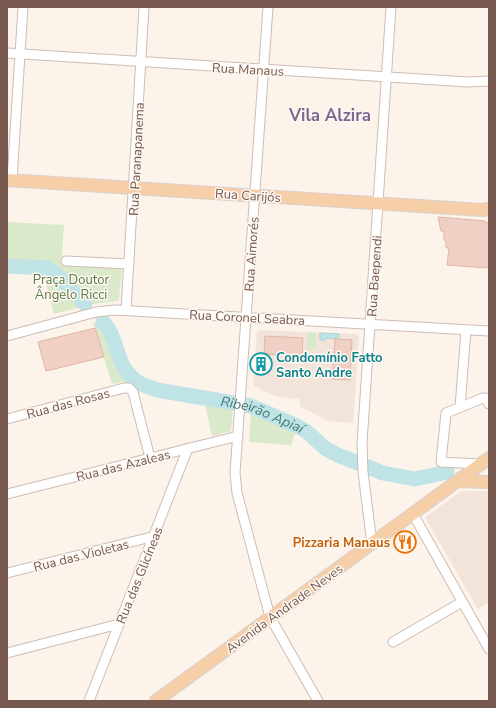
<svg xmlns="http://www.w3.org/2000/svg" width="496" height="708" viewBox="0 0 496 708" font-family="'Nunito Sans',sans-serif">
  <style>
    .residential { fill: #f3e4da }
    .green { fill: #dae9ca }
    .water { fill: #c0e4e5; stroke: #a7d5d6 }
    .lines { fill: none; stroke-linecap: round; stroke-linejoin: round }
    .river { stroke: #c0e4e5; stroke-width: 15 }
    .building { fill: #f0d0c4; stroke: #e1b5a5 }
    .minor-casing { stroke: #d0bcb3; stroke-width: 11 }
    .major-casing { stroke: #d9d0ce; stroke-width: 14 }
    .minor { stroke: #fff; stroke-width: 9 }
    .major { stroke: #f6cfa8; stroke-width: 12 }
    .labels { text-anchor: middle; stroke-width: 3; stroke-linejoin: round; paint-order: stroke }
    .street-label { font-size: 13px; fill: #76584f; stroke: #fef8f2 }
    .park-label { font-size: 13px; fill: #5d7b47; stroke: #fef8f2 }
    .culture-label { font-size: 13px; font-weight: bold; fill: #0d838f; stroke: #fef8f2; text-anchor: start }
    .food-label { font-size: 13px; font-weight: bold; fill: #c56008; stroke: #fef8f2; text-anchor: end }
    .water-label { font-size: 14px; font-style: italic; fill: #42787a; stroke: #fef8f2 }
    .district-label { font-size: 17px; font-weight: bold; fill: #7d6791; stroke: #fef8f2 }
  </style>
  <rect width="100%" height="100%" fill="#fcf3eb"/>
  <path class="residential" d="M 259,330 L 356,334 L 359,337 L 353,423 L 327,421 L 300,406 L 300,399 L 277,397 L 259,389 L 259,387 L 253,387 L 257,332 Z
    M 461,491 L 489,491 L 489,602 L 478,609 L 426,519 L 427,516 Z"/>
  <path class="green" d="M 7,222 L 64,225 L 62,256 L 64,263 L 122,267 L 119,300 L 117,301 L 94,304 L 54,314 L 42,269 L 51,269 L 48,265 L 7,263 Z
    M 108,321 L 120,365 L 140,390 C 131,382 123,381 112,384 L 93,323 Z
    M 307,332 L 316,333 L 316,350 L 307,350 Z
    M 204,400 L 233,405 L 231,431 L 212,436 Z
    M 251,410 L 297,428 L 291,445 L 249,442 Z"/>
  <path class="water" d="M 320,333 L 339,334 L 338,339 L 328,338 L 322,341 L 320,339 Z"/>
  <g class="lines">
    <g class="river">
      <path d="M 7,266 L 47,268 L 56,274 L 85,304"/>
      <path id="s1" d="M 103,322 C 120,340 114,363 134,379 C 140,385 149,387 157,390 L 251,406 L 297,426 L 306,431 L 326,449 L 338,455 L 383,473 L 415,479 L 447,472"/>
    </g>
  </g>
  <path class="building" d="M 438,217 L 485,221 L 489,224 L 489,268 L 447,265 L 449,248 L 446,248 L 446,241 L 444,240 L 444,231 L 441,231 Z
    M 95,328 L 104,357 L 46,371 L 38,342 Z
    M 265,336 L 303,338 L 302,356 L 264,354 Z
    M 335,339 L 352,340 L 350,380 L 332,379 Z
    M 256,358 L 266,359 L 265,370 L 256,369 Z"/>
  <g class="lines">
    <g class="minor-casing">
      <path id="minor" d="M 268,7 L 235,473 L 237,493 L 270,617 L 318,701
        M 7,53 L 468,82 L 489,81
        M 12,180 L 23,7
        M 66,261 L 129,264
        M 126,310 L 144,7
        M 7,336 L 96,312 L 115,310 L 489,331
        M 460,407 L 466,330
        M 7,419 L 124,388 L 129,388 L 133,392 L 150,458
        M 480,464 L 441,462 L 446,413 L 483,398 L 486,398 L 489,404
        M 7,494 L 238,436
        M 413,514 L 489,649
        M 372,544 L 363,472 L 362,443 L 391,7
        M 7,573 L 155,536
        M 393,642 L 462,602
        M 7,653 L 119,624
        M 89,701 L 188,448"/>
    </g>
    <g class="major-casing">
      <path id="major" d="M 7,180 L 482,210 L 489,209
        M 458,481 L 489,482
        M 156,701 L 489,458"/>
    </g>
    <use href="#minor" class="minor"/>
    <use href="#major" class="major"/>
  </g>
  <defs>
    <g id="building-ring" transform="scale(1.15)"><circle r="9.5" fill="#fef8f2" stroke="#0f9aa8" stroke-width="1.5"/><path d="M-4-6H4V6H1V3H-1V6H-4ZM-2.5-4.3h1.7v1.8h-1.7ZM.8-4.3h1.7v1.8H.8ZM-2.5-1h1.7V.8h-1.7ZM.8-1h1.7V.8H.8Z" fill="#0f9aa8"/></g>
    <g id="restaurant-ring" transform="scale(1.15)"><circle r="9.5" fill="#fef8f2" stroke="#e8710a" stroke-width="1.5"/><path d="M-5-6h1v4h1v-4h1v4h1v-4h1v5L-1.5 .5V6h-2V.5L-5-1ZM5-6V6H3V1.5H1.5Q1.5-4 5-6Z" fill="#e8710a"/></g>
  </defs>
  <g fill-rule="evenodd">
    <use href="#building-ring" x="261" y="364"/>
    <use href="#restaurant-ring" x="405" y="542"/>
  </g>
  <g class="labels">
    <g class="street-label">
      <text transform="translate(248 69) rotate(3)" y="5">Rua Manaus</text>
      <text transform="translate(136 159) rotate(-87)" y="5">Rua Paranapanema</text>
      <text transform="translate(248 195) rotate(4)" y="5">Rua Carijós</text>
      <text transform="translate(251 254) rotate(-86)" y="5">Rua Aimorés</text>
      <text transform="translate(374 276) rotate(-86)" y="5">Rua Baependi</text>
      <text transform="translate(247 317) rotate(3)" y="5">Rua Coronel Seabra</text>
      <text transform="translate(68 403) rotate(-15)" y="5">Rua das Rosas</text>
      <text transform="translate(123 465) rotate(-14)" y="5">Rua das Azaleas</text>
      <text transform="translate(81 555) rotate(-14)" y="5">Rua das Violetas</text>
      <text transform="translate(139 575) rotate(-68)" y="5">Rua das Glicíneas</text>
      <text transform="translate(284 608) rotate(-36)" y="5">Avenida Andrade Neves</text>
    </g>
    <g class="park-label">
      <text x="71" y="284">Praça Doutor<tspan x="71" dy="15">Ângelo Ricci</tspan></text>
    </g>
    <g class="culture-label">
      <text x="276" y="362">Condomínio Fatto<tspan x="276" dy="15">Santo Andre</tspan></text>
    </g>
    <g class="food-label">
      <text x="390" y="547">Pizzaria Manaus</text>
    </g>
    <g class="water-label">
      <text dy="5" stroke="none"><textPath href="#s1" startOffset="200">Ribeirão Apiaí</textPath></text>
    </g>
    <g class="district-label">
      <text x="330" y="121">Vila Alzira</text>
    </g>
  </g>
  <rect width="496" height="708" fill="none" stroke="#76584f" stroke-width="16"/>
</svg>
